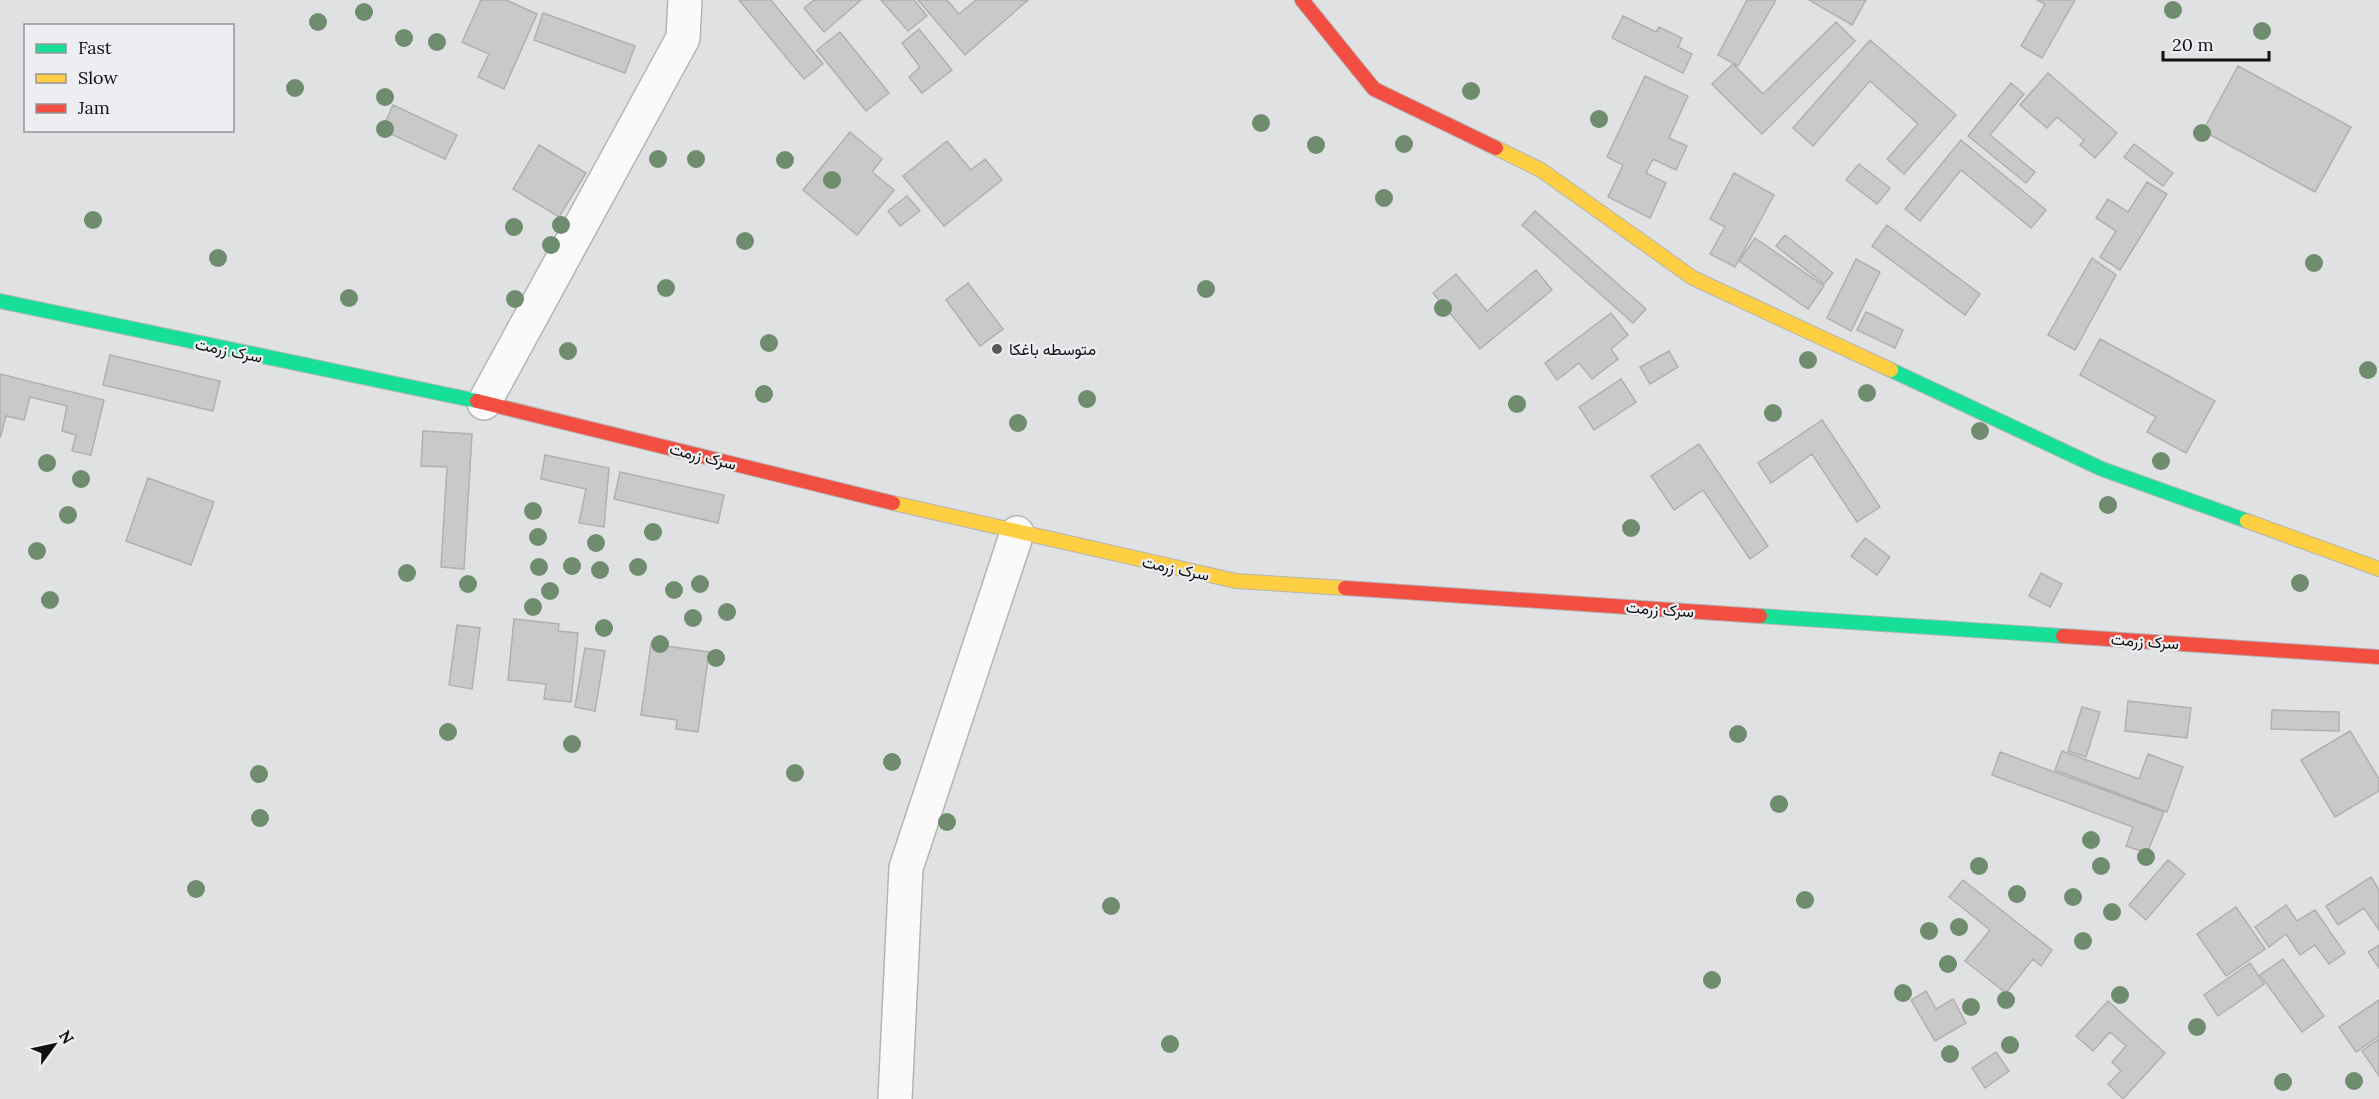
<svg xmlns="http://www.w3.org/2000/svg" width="2379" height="1099" viewBox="0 0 2379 1099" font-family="Lora,Vazirmatn,serif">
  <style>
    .building { fill: #c9c9ca; stroke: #b0b0b2; stroke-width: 1.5 }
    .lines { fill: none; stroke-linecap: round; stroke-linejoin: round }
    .street-casing { stroke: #b3b4b5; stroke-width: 36 }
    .fast-casing { stroke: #b3b4b5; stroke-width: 16 }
    .slow-casing { stroke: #b3b4b5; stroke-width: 16 }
    .jam-casing { stroke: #b3b4b5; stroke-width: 16 }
    .street { stroke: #fafafb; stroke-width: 33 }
    .fast { stroke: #16e098; stroke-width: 14 }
    .slow { stroke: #ffcf43; stroke-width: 14 }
    .jam { stroke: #f24e42; stroke-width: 14 }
    .tree { fill: #708c6f }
    .poi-dot { fill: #59595a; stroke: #eceef1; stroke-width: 2 }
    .labels { text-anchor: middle; stroke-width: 4.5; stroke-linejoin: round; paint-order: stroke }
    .poi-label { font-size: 16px; fill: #101011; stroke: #eceef1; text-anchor: start }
    .street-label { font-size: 16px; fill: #101011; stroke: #eceef1 }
  </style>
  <rect width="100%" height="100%" fill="#e0e1e3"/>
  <path class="building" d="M 481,0 L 506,0 L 537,14 L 504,89 L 478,77 L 489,54 L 462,42 Z
    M 739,0 L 771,0 L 823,64 L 804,79 Z
    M 814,0 L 861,0 L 824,32 L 804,8 Z
    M 881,0 L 914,0 L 927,16 L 908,31 Z
    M 918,0 L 947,0 L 959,14 L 976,0 L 1028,0 L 965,55 Z
    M 1747,0 L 1776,0 L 1738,66 L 1718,55 Z
    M 1809,0 L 1866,0 L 1852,25 Z
    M 2037,0 L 2075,0 L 2042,58 L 2021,46 L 2045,4 Z
    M 543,13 L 635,46 L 625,73 L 534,40 Z
    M 1623,16 L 1656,32 L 1659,27 L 1682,38 L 1678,47 L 1692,54 L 1683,73 L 1612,38 Z
    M 1836,22 L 1855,41 L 1762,134 L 1712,84 L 1733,64 L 1763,94 Z
    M 919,29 L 952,70 L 922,93 L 909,77 L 920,67 L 902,43 Z
    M 840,32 L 889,93 L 866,111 L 817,50 Z
    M 1870,40 L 1956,115 L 1904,174 L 1887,159 L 1918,124 L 1870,81 L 1813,146 L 1793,128 Z
    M 2238,66 L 2351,127 L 2315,192 L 2203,131 Z
    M 2048,73 L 2117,133 L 2095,158 L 2080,145 L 2084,140 L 2057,117 L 2047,128 L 2020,105 Z
    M 1645,76 L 1688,96 L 1669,138 L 1687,146 L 1676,170 L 1653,159 L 1646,173 L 1666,183 L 1650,218 L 1608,197 L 1623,165 L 1607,157 Z
    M 2011,83 L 2024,94 L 1990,135 L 2035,172 L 2026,183 L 1968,136 Z
    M 393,105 L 457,135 L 445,159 L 382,130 Z
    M 850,132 L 882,159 L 872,172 L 894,190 L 857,235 L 803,190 Z
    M 1961,140 L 2046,210 L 2031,228 L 1961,170 L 1920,221 L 1905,209 Z
    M 947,141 L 971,170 L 985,159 L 1002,180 L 944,226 L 903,176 Z
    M 2134,144 L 2173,173 L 2163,186 L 2124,157 Z
    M 539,145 L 586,173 L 559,217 L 513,189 Z
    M 1859,164 L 1890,188 L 1877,204 L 1846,180 Z
    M 1734,173 L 1774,195 L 1735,267 L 1710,254 L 1725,227 L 1710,219 Z
    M 2147,182 L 2167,194 L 2120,270 L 2100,257 L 2116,231 L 2096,218 L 2108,199 L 2128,212 Z
    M 907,196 L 920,211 L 900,226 L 888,211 Z
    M 1535,211 L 1646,309 L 1633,323 L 1522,225 Z
    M 1887,225 L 1980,294 L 1965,315 L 1872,246 Z
    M 1785,235 L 1833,273 L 1824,284 L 1776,246 Z
    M 1755,238 L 1824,286 L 1808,309 L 1739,261 Z
    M 2092,258 L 2116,275 L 2075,350 L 2048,335 Z
    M 1856,259 L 1880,272 L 1851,331 L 1827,318 Z
    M 1536,270 L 1552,290 L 1480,349 L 1433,293 L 1456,274 L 1487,311 Z
    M 968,283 L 1003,329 L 980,346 L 946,300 Z
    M 1866,312 L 1903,330 L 1895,348 L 1857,330 Z
    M 1611,313 L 1628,335 L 1611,349 L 1618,359 L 1592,379 L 1579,363 L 1557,380 L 1545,363 Z
    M 2100,339 L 2215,401 L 2186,453 L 2147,432 L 2156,417 L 2080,375 Z
    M 1669,351 L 1678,367 L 1650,384 L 1640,367 Z
    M 110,355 L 220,381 L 213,411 L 103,385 Z
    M 0,374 L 104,400 L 91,455 L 72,451 L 76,435 L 62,431 L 67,406 L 30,397 L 24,420 L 6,416 L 0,438 Z
    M 1621,379 L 1636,402 L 1594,430 L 1579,407 Z
    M 1822,420 L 1880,507 L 1857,522 L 1812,454 L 1771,483 L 1758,463 Z
    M 423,431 L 472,434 L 464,569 L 441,567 L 447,467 L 421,466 Z
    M 1699,444 L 1768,546 L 1750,559 L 1703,490 L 1674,510 L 1651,476 Z
    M 545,455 L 609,468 L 604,527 L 579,523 L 586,489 L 541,479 Z
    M 620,472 L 724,495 L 718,523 L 614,499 Z
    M 148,478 L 214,502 L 191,565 L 126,541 Z
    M 1865,538 L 1890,557 L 1877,575 L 1851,556 Z
    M 2041,573 L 2062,584 L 2050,607 L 2029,596 Z
    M 514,619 L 559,624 L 558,631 L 578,633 L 571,702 L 544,699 L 546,684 L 508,680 Z
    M 457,625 L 480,628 L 472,689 L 449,685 Z
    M 651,644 L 709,652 L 698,732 L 676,729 L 677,720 L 641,715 Z
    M 585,648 L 605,651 L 595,711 L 575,707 Z
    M 2128,701 L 2191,708 L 2187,738 L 2125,731 Z
    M 2082,707 L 2100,712 L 2086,757 L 2068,751 Z
    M 2272,710 L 2339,712 L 2339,731 L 2271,729 Z
    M 2350,731 L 2379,779 L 2379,791 L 2335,817 L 2301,760 Z
    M 2062,751 L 2139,779 L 2148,754 L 2183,767 L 2167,812 L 2055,770 Z
    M 2000,752 L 2164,812 L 2147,853 L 2126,846 L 2133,827 L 1992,775 Z
    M 2168,860 L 2185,874 L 2146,920 L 2129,905 Z
    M 2371,877 L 2379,890 L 2379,930 L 2364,908 L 2338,925 L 2326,906 Z
    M 1963,880 L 2052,950 L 2041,966 L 2033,959 L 2006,993 L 1965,961 L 1990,930 L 1949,897 Z
    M 2286,905 L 2297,921 L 2315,910 L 2345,953 L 2329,964 L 2315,945 L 2300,955 L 2286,934 L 2269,947 L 2255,927 Z
    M 2236,907 L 2265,949 L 2226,976 L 2197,934 Z
    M 2379,945 L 2379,968 L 2368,952 Z
    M 2283,959 L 2324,1016 L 2302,1032 L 2260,975 Z
    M 2250,963 L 2264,984 L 2218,1016 L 2204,995 Z
    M 1926,991 L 1936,1009 L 1953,999 L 1966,1023 L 1935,1041 L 1911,1000 Z
    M 2379,1000 L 2379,1036 L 2356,1052 L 2339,1027 Z
    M 2108,1001 L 2165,1053 L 2123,1099 L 2108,1084 L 2121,1071 L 2112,1062 L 2126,1046 L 2110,1032 L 2093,1051 L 2076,1036 Z
    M 2379,1039 L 2379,1076 L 2362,1051 Z
    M 1996,1052 L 2009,1071 L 1985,1088 L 1972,1068 Z"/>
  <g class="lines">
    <g class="street-casing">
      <path id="street" d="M 484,403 L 683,38 L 685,0
        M 895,1099 L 906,868 L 1017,533"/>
    </g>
    <g class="fast-casing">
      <path id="fast" d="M 0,301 L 477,401
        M 1891,370 L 2102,469 L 2247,521
        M 1760,616 L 2063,636"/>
    </g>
    <g class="slow-casing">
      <path id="slow" d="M 1496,148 L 1541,170 L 1693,278 L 1891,370
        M 893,503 L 1236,581 L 1345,588
        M 2247,521 L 2379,569"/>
    </g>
    <g class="jam-casing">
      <path id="jam" d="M 1302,0 L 1374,89 L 1496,148
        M 477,401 L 893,503
        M 1345,588 L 1760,616
        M 2063,636 L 2379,657"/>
    </g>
    <use href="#street" class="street"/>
    <use href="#fast" class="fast"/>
    <use href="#slow" class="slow"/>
    <use href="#jam" class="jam"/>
  </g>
  <g class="tree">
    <circle cx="2173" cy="10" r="9"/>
    <circle cx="364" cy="12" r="9"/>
    <circle cx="318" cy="22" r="9"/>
    <circle cx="2262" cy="31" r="9"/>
    <circle cx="404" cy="38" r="9"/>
    <circle cx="437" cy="42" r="9"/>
    <circle cx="295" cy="88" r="9"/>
    <circle cx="1471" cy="91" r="9"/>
    <circle cx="385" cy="97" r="9"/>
    <circle cx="1599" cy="119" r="9"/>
    <circle cx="1261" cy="123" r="9"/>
    <circle cx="385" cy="129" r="9"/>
    <circle cx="2202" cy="133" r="9"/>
    <circle cx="1404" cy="144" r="9"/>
    <circle cx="1316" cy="145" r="9"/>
    <circle cx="658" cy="159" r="9"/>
    <circle cx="696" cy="159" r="9"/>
    <circle cx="785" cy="160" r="9"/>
    <circle cx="832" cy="180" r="9"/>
    <circle cx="1384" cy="198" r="9"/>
    <circle cx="93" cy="220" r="9"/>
    <circle cx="561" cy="225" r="9"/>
    <circle cx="514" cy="227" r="9"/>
    <circle cx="745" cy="241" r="9"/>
    <circle cx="551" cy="245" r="9"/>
    <circle cx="218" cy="258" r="9"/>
    <circle cx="2314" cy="263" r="9"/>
    <circle cx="666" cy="288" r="9"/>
    <circle cx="1206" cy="289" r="9"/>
    <circle cx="349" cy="298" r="9"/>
    <circle cx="515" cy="299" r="9"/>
    <circle cx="1443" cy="308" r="9"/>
    <circle cx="769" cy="343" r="9"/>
    <circle cx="568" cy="351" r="9"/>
    <circle cx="1808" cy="360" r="9"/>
    <circle cx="2368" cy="370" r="9"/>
    <circle cx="1867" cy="393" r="9"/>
    <circle cx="764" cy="394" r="9"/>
    <circle cx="1087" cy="399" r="9"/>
    <circle cx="1517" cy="404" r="9"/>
    <circle cx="1773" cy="413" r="9"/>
    <circle cx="1018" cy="423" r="9"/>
    <circle cx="1980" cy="431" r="9"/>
    <circle cx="2161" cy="461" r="9"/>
    <circle cx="47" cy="463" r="9"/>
    <circle cx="81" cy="479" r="9"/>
    <circle cx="2108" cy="505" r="9"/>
    <circle cx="533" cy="511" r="9"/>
    <circle cx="68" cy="515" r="9"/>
    <circle cx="1631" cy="528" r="9"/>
    <circle cx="653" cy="532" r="9"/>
    <circle cx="538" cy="537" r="9"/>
    <circle cx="596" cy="543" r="9"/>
    <circle cx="37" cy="551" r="9"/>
    <circle cx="572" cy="566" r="9"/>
    <circle cx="539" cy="567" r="9"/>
    <circle cx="638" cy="567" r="9"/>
    <circle cx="600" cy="570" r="9"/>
    <circle cx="407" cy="573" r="9"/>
    <circle cx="2300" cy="583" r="9"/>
    <circle cx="468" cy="584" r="9"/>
    <circle cx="700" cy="584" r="9"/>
    <circle cx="674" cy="590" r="9"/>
    <circle cx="550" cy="591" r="9"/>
    <circle cx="50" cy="600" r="9"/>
    <circle cx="533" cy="607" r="9"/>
    <circle cx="727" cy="612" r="9"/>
    <circle cx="693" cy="618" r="9"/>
    <circle cx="604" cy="628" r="9"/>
    <circle cx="660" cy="644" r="9"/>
    <circle cx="716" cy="658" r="9"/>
    <circle cx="448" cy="732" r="9"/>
    <circle cx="1738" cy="734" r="9"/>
    <circle cx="572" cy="744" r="9"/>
    <circle cx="892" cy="762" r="9"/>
    <circle cx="795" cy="773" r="9"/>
    <circle cx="259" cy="774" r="9"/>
    <circle cx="1779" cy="804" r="9"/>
    <circle cx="260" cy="818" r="9"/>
    <circle cx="947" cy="822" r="9"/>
    <circle cx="2091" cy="840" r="9"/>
    <circle cx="2146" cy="857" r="9"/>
    <circle cx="1979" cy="866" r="9"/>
    <circle cx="2101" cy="866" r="9"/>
    <circle cx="196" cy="889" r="9"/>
    <circle cx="2017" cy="894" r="9"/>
    <circle cx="2073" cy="897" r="9"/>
    <circle cx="1805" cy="900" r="9"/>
    <circle cx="1111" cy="906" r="9"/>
    <circle cx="2112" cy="912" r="9"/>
    <circle cx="1959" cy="927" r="9"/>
    <circle cx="1929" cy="931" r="9"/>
    <circle cx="2083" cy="941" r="9"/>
    <circle cx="1948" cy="964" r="9"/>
    <circle cx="1712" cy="980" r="9"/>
    <circle cx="1903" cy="993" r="9"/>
    <circle cx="2120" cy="995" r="9"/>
    <circle cx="2006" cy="1000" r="9"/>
    <circle cx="1971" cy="1007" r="9"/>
    <circle cx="2197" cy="1027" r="9"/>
    <circle cx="1170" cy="1044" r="9"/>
    <circle cx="2010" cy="1045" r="9"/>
    <circle cx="1950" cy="1054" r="9"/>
    <circle cx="2354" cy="1081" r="9"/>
    <circle cx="2283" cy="1082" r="9"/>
  </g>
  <circle class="poi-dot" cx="997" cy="349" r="6"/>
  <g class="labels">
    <g class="poi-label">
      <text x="1009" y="355">متوسطه باغکا</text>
    </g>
    <g class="street-label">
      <text transform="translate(229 350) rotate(12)" y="6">سرک زرمت</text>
      <text transform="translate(703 456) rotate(14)" y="6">سرک زرمت</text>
      <text transform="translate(1176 568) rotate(12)" y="6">سرک زرمت</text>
      <text transform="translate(1660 609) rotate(4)" y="6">سرک زرمت</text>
      <text transform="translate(2145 641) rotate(4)" y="6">سرک زرمت</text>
    </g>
  </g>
  <rect x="24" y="24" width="210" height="108" fill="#eceef1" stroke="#949597" stroke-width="1.5"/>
  <rect x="36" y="44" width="30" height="9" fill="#16e098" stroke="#949597" stroke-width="1.5"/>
  <text x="78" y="54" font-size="18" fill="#101011">Fast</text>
  <rect x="36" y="74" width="30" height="9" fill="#ffcf43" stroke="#949597" stroke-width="1.5"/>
  <text x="78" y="84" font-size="18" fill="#101011">Slow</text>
  <rect x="36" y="104" width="30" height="9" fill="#f24e42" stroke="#949597" stroke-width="1.5"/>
  <text x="78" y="114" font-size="18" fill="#101011">Jam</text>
  <g transform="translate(54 1045) rotate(57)" stroke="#eceef1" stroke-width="4.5" paint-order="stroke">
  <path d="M0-4.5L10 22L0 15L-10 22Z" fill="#101011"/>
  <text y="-9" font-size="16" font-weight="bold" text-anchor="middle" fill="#101011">N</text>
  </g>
  <path d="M2163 51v9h106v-9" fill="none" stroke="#101011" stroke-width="3"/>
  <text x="2172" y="51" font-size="18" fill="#101011" stroke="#eceef1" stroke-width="4.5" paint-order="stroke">20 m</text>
</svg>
